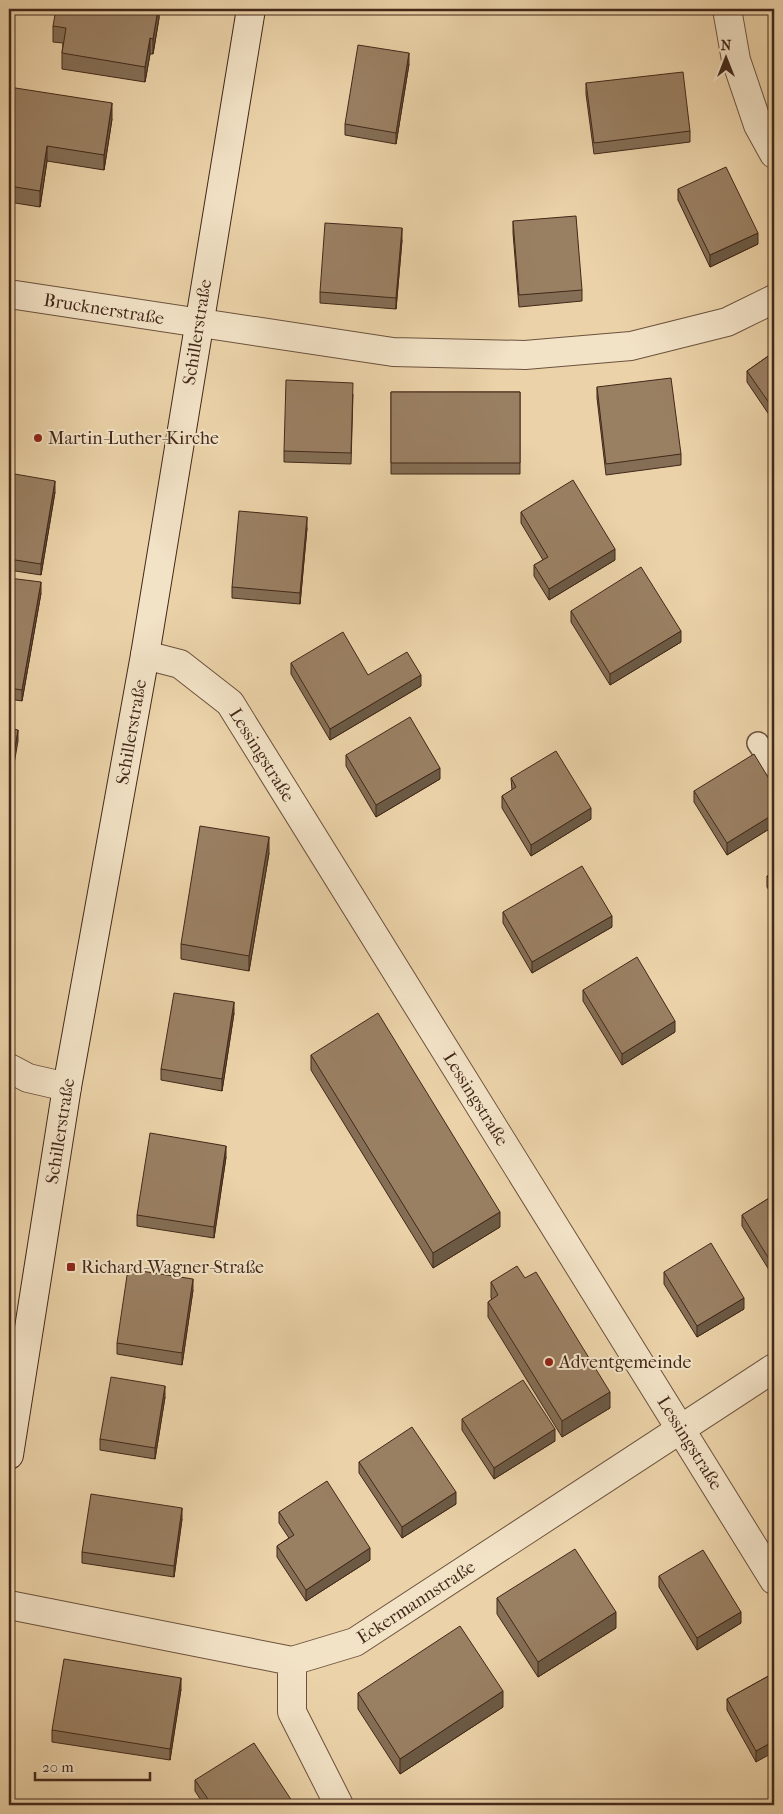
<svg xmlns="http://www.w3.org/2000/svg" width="783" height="1814" viewBox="0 0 783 1814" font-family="'IM FELL French Canon',serif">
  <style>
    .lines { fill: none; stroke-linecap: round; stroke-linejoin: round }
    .lane-casing { stroke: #6c523d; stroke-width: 24 }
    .street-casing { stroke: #6c523d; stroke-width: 30 }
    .secondary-casing { stroke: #422819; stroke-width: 30 }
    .lane { stroke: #f2e2c6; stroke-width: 21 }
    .street { stroke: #f2e2c6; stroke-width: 28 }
    .secondary { stroke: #f2e2c6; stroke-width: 28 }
    .wall { fill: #846e55; stroke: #422819 }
    .shaded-wall { fill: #6c5a45; stroke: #422819 }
    .building { fill: #9a8063; stroke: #422819 }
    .poi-dot { fill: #8f2418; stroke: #f2e2c6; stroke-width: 2 }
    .labels { text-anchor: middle; stroke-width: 4; stroke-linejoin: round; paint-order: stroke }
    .street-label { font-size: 18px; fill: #422819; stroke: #f2e2c6 }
    .poi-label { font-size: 18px; fill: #422819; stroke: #f2e2c6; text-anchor: start }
  </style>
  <rect width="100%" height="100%" fill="#ebd2a8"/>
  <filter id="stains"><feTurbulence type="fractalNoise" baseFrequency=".004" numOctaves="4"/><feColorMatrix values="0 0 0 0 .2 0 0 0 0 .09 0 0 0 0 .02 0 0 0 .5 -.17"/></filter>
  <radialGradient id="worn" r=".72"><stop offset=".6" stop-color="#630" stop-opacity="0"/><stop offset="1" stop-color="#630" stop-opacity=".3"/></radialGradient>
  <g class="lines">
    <g class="lane-casing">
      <path id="lane" d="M 758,743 L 774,767"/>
    </g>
    <g class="street-casing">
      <path id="street" d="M 727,9 L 736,60 L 758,125 L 774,154
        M 9,294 L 393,352 L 525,355 L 631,346 L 727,322 L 774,299
        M 145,655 L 180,664 L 230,703 L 774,1580
        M 9,1068 L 28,1078 L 67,1087
        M 9,1605 L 292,1661 L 355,1642 L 774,1368
        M 292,1661 L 292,1712 L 339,1805"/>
    </g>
    <g class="secondary-casing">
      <path id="secondary" d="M 9,1455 L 67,1087 L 145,655 L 251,9"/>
    </g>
    <use href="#lane" class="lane"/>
    <use href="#street" class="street"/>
    <use href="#secondary" class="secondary"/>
  </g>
  <path class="wall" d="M 159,9 L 159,18 L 153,54 L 150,54 L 145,82 L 62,69 L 62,53 L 63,43 L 53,42 L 53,26 Z
    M 409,64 L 396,144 L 345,135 L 345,124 Z
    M 586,83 L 690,131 L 690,142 L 594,154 L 586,94 Z
    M 9,87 L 112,119 L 104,170 L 47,161 L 40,207 L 9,202 Z
    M 678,189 L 758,244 L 710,267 L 678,200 Z
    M 513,221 L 582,290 L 582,301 L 519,307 L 513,233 Z
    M 402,240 L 396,309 L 320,303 L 320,292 Z
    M 774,352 L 774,422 L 747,382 L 747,371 Z
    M 597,387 L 681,454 L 681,465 L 606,475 L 597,398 Z
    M 391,392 L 520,392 L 520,474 L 391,474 Z
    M 353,394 L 351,464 L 284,462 L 284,451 Z
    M 9,473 L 55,492 L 41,575 L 9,570 Z
    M 521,512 L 615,560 L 549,600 L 534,576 L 534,565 L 543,560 L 521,523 Z
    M 307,528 L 300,604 L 232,598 L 232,587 Z
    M 9,578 L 41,593 L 22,701 L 9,699 Z
    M 571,611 L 681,642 L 610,685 L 571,622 Z
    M 291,663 L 421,686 L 330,740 L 291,674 Z
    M 346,755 L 440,779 L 376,817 L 346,766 Z
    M 511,778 L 591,819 L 531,856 L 502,808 L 502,796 L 512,790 Z
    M 774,787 L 774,826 L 727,855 L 694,802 L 694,791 Z
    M 269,853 L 249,971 L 181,959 L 181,944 Z
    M 774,872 L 774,898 L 767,887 L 767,876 Z
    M 774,911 L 774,927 L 772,923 L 772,912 Z
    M 503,912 L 612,927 L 532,973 L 503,923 Z
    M 583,990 L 675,1032 L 622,1065 L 583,1001 Z
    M 234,1013 L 222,1091 L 161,1080 L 161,1069 Z
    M 311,1055 L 500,1227 L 433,1268 L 311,1070 Z
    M 226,1157 L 214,1238 L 137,1226 L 137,1215 Z
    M 774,1195 L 774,1278 L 742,1226 L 742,1215 Z
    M 664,1272 L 744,1309 L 697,1337 L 664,1284 Z
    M 525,1278 L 610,1408 L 562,1437 L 488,1317 L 488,1302 L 492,1299 L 491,1298 L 491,1282 Z
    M 193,1290 L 182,1365 L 117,1354 L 117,1343 Z
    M 165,1397 L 155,1459 L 100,1450 L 100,1439 Z
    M 462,1419 L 555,1441 L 494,1479 L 462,1430 Z
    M 359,1462 L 456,1504 L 402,1538 L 359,1473 Z
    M 279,1512 L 370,1560 L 306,1601 L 277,1557 L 277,1546 L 289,1538 L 279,1523 Z
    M 182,1519 L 174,1577 L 82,1563 L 82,1552 Z
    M 659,1576 L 741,1623 L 697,1650 L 659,1587 Z
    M 497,1598 L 616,1628 L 538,1677 L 497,1614 Z
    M 774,1673 L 756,1762 L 727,1710 L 727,1699 Z
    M 181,1689 L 170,1760 L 52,1742 L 52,1730 Z
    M 358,1693 L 503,1707 L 400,1774 L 358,1709 Z
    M 195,1780 L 292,1805 L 204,1805 L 195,1791 Z"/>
  <path class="shaded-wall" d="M 158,9 L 159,9 L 159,18 L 153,54 L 153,39 Z
    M 150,38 L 150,54 L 145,82 L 145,67 Z
    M 409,53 L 409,64 L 396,144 L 396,133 Z
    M 112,103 L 112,119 L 104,170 L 104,155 Z
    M 47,146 L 47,161 L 40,207 L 40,191 Z
    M 402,228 L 402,240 L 396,309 L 396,298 Z
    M 758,233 L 758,244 L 710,267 L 710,255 Z
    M 55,481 L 55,492 L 41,575 L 41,564 Z
    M 307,517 L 307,528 L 300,604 L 300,593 Z
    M 615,549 L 615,560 L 549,600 L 549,589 Z
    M 41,582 L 41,593 L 22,701 L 22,690 Z
    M 681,631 L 681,642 L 610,685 L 610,674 Z
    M 421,675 L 421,686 L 330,740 L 330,729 Z
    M 18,730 L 18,741 L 9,793 L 9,782 Z
    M 440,768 L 440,779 L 376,817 L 376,805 Z
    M 591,808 L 591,819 L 531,856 L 531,845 Z
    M 774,814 L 774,826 L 727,855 L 727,843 Z
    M 269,837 L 269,853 L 249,971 L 249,956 Z
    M 612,916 L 612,927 L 532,973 L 532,962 Z
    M 234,1002 L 234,1013 L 222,1091 L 222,1079 Z
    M 675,1021 L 675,1032 L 622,1065 L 622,1054 Z
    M 226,1146 L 226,1157 L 214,1238 L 214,1227 Z
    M 500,1212 L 500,1227 L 433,1268 L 433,1253 Z
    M 193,1279 L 193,1290 L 182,1365 L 182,1353 Z
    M 744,1298 L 744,1309 L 697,1337 L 697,1326 Z
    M 165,1386 L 165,1397 L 155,1459 L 155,1448 Z
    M 610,1392 L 610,1408 L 562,1437 L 562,1421 Z
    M 555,1429 L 555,1441 L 494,1479 L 494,1468 Z
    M 456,1492 L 456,1504 L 402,1538 L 402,1527 Z
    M 182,1508 L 182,1519 L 174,1577 L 174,1566 Z
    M 370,1548 L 370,1560 L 306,1601 L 306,1590 Z
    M 616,1612 L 616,1628 L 538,1677 L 538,1662 Z
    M 741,1612 L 741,1623 L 697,1650 L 697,1638 Z
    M 181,1678 L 181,1689 L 170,1760 L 170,1749 Z
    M 503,1691 L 503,1707 L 400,1774 L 400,1759 Z
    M 774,1741 L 774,1752 L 756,1762 L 756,1751 Z
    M 292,1801 L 292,1805 L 284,1805 Z"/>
  <path class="building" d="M 56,9 L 158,9 L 153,39 L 150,38 L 145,67 L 62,53 L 66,28 L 53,26 Z
    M 358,45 L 409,53 L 396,133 L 345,124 Z
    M 683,72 L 690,131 L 594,143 L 586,83 Z
    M 9,87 L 112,103 L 104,155 L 47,146 L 40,191 L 9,186 Z
    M 726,167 L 758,233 L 710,255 L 678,189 Z
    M 576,216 L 582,290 L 519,295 L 513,221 Z
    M 325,223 L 402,228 L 396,298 L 320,292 Z
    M 774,352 L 774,410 L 747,371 Z
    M 671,378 L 681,454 L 606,464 L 597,387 Z
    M 286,380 L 353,383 L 351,453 L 284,451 Z
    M 391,392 L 520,392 L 520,463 L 391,463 Z
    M 9,473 L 55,481 L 41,564 L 9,559 Z
    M 573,480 L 615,549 L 549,589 L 534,565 L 548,557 L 521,512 Z
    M 239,511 L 307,517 L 300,593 L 232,587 Z
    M 641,567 L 681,631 L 610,674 L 571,611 Z
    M 9,578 L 41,582 L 22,690 L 9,688 Z
    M 343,632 L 368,675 L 407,652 L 421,675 L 330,729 L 291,663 Z
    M 410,717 L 440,768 L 376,805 L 346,755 Z
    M 9,728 L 18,730 L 9,782 Z
    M 556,751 L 591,808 L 531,845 L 502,796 L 516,787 L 511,778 Z
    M 754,754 L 774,787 L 774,814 L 727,843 L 694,791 Z
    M 200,826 L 269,837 L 249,956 L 181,944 Z
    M 582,866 L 612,916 L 532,962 L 503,912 Z
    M 774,872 L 774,887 L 767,876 Z
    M 637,957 L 675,1021 L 622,1054 L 583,990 Z
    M 174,993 L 234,1002 L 222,1079 L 161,1069 Z
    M 378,1013 L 500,1212 L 433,1253 L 311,1055 Z
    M 150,1133 L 226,1146 L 214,1227 L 137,1215 Z
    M 774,1195 L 774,1267 L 742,1215 Z
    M 711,1243 L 744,1298 L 697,1326 L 664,1272 Z
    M 517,1266 L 525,1278 L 536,1272 L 610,1392 L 562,1421 L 488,1302 L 498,1295 L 491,1282 Z
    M 128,1269 L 193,1279 L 182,1353 L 117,1343 Z
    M 111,1377 L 165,1386 L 155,1448 L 100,1439 Z
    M 523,1380 L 555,1429 L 494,1468 L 462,1419 Z
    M 412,1427 L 456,1492 L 402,1527 L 359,1462 Z
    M 327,1481 L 370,1548 L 306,1590 L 277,1546 L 294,1535 L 279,1512 Z
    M 91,1494 L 182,1508 L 174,1566 L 82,1552 Z
    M 575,1549 L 616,1612 L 538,1662 L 497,1598 Z
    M 703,1550 L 741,1612 L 697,1638 L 659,1576 Z
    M 460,1626 L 503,1691 L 400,1759 L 358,1693 Z
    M 64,1659 L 181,1678 L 170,1749 L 52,1730 Z
    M 774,1673 L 774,1741 L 756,1751 L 727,1699 Z
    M 254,1743 L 292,1801 L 284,1805 L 212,1805 L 195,1780 Z"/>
  <g class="poi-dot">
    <circle cx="38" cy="438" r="5"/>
    <rect x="66" y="1262" width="10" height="10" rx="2.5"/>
    <circle cx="549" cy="1362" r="5"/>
  </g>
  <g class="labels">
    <g class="street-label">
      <text transform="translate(104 309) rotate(9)" y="6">Brucknerstraße</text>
      <text transform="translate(197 332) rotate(-81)" y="6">Schillerstraße</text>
      <text transform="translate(131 732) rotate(-80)" y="6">Schillerstraße</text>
      <text transform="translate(262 755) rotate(58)" y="6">Lessingstraße</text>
      <text transform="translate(476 1099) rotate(58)" y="6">Lessingstraße</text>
      <text transform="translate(60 1131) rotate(-81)" y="6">Schillerstraße</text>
      <text transform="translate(690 1443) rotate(58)" y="6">Lessingstraße</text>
      <text transform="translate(416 1602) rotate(-33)" y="6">Eckermannstraße</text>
    </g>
    <g class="poi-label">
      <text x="48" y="444">Martin-Luther-Kirche</text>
      <text x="81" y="1273">Richard-Wagner-Straße</text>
      <text x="559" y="1368">Adventgemeinde</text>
    </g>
  </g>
  <rect width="783" height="1814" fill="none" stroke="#ebd2a8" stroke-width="30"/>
  <rect x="10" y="10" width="763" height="1794" fill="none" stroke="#422819" stroke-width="2.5"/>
  <rect x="15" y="15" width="753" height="1784" fill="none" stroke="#422819"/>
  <g transform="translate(726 58)" stroke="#f2e2c6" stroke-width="4" paint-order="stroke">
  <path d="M0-4L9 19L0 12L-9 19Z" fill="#422819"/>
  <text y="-8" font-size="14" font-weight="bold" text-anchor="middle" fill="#422819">N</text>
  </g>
  <path d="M35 1772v8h115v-8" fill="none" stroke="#422819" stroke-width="2.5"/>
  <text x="42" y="1772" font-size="15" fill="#422819" stroke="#f2e2c6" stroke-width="4" paint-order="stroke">20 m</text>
  <rect width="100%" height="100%" filter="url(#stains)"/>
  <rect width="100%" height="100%" fill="url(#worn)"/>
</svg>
